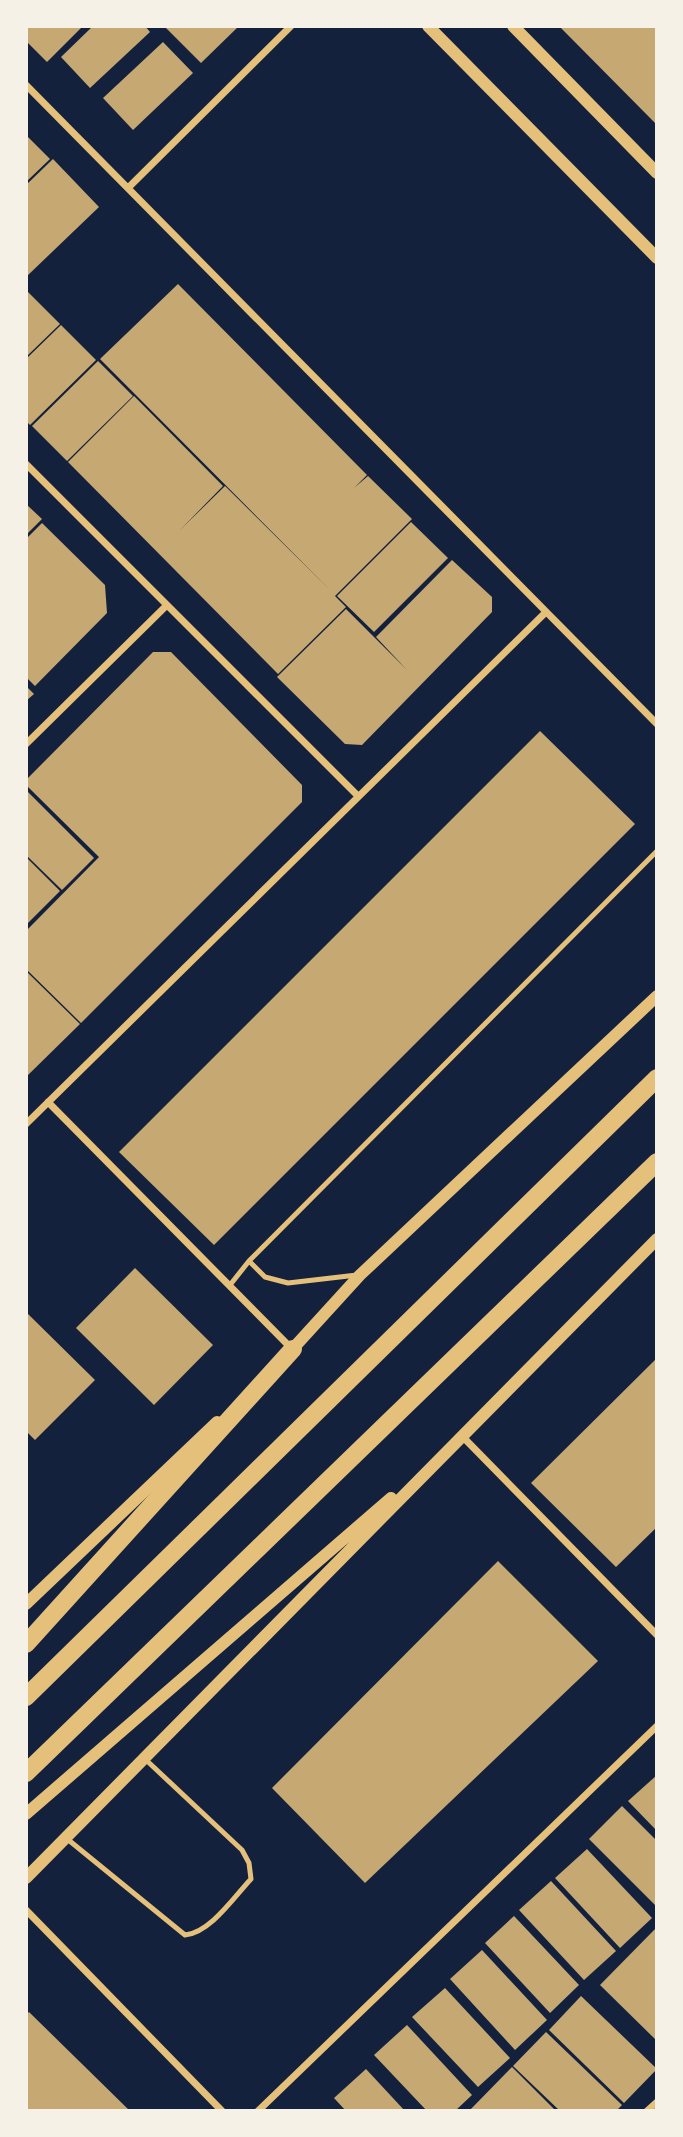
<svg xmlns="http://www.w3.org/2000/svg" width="683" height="2137" viewBox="0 0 683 2137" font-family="Overpass,sans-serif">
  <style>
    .building { fill: #c6a872 }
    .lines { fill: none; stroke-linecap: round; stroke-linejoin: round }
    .service { stroke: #e5c07b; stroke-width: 5 }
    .minor { stroke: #e5c07b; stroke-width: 7 }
    .tertiary { stroke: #e5c07b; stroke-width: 12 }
    .primary { stroke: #e5c07b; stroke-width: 18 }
  </style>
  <rect width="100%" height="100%" fill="#14213d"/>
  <path class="building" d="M 26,26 L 83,26 L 47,62 L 26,41 Z
    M 93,26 L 145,26 L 150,32 L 90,88 L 61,57 Z
    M 164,26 L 239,26 L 201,63 Z
    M 559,26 L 657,26 L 657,125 Z
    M 163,42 L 193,73 L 133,130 L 103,98 Z
    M 26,135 L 50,159 L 26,182 Z
    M 53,159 L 99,207 L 26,277 L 26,185 Z
    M 178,284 L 367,475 L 354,488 L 368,476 L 412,519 L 335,596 L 346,607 L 278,674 L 68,462 L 134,396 L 223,486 L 180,530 L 225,486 L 329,589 L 100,359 Z
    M 26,290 L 60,324 L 26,357 Z
    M 61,325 L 96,360 L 30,425 L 26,421 L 26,359 Z
    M 98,361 L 133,396 L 67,461 L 32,426 Z
    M 26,504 L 42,519 L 26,535 Z
    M 411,522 L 448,558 L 374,632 L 337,596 Z
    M 42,523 L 105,585 L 107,613 L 35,686 L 26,677 L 26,539 Z
    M 452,560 L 492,597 L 492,612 L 362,745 L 345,744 L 277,677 L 346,609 L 407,670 L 376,637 Z
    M 153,652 L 171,652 L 302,785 L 302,802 L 81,1023 L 26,969 L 26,931 L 99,857 L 26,785 L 26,780 Z
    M 26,686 L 34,694 L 26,701 Z
    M 540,731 L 635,824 L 214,1245 L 119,1152 Z
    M 26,790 L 94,858 L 62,890 L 26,855 Z
    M 26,857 L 60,891 L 26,925 Z
    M 26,971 L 80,1024 L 26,1077 Z
    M 135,1268 L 213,1345 L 154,1405 L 76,1328 Z
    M 26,1312 L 95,1380 L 35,1440 L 26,1431 Z
    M 657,1358 L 657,1527 L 616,1567 L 531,1483 Z
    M 498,1561 L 598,1661 L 365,1883 L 272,1788 Z
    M 657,1775 L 657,1831 L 628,1801 Z
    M 622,1806 L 657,1841 L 657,1907 L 589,1839 Z
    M 587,1849 L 652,1918 L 620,1948 L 555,1878 Z
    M 551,1881 L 616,1951 L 584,1980 L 519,1910 Z
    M 514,1916 L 579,1985 L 550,2013 L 485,1943 Z
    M 657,1927 L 657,2041 L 600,1985 Z
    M 482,1950 L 547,2020 L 515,2050 L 450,1979 Z
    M 445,1988 L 510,2058 L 478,2087 L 412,2017 Z
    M 581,1996 L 657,2069 L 624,2103 L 549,2030 Z
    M 29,2012 L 130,2111 L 26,2111 L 26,2015 Z
    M 407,2025 L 472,2095 L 455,2111 L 427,2111 L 374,2055 Z
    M 546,2032 L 622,2105 L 616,2111 L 560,2111 L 513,2066 Z
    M 512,2067 L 556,2111 L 469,2111 Z
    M 366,2069 L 405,2111 L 346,2111 L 334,2098 Z"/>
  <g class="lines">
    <path class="service" d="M 249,1261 L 265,1277 L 288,1283 L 357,1275
      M 230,1285 L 249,1261 L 657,851
      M 66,1838 L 185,1935 C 210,1933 234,1897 251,1879 L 249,1863 L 242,1850 L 145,1759"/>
    <path class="minor" d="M 26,85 L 657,724
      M 128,188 L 291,26
      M 26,464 L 358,796
      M 26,744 L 167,605
      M 48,1102 L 291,1348
      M 26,1124 L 546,612
      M 462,1436 L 657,1635
      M 26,1910 L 222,2111
      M 258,2111 L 657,1726
      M 647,2111 L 657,2102"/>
    <path class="tertiary" d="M 428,26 L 657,258
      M 513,26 L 657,173
      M 288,1354 L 360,1275 L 657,996
      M 26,1604 L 217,1422
      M 26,1814 L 391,1498
      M 26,1878 L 657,1239"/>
    <path class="primary" d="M 26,1644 L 293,1349
      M 26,1697 L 657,1078
      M 26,1773 L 657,1162"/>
  </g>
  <rect width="683" height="2137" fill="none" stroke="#f6f1e7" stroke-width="56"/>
</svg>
